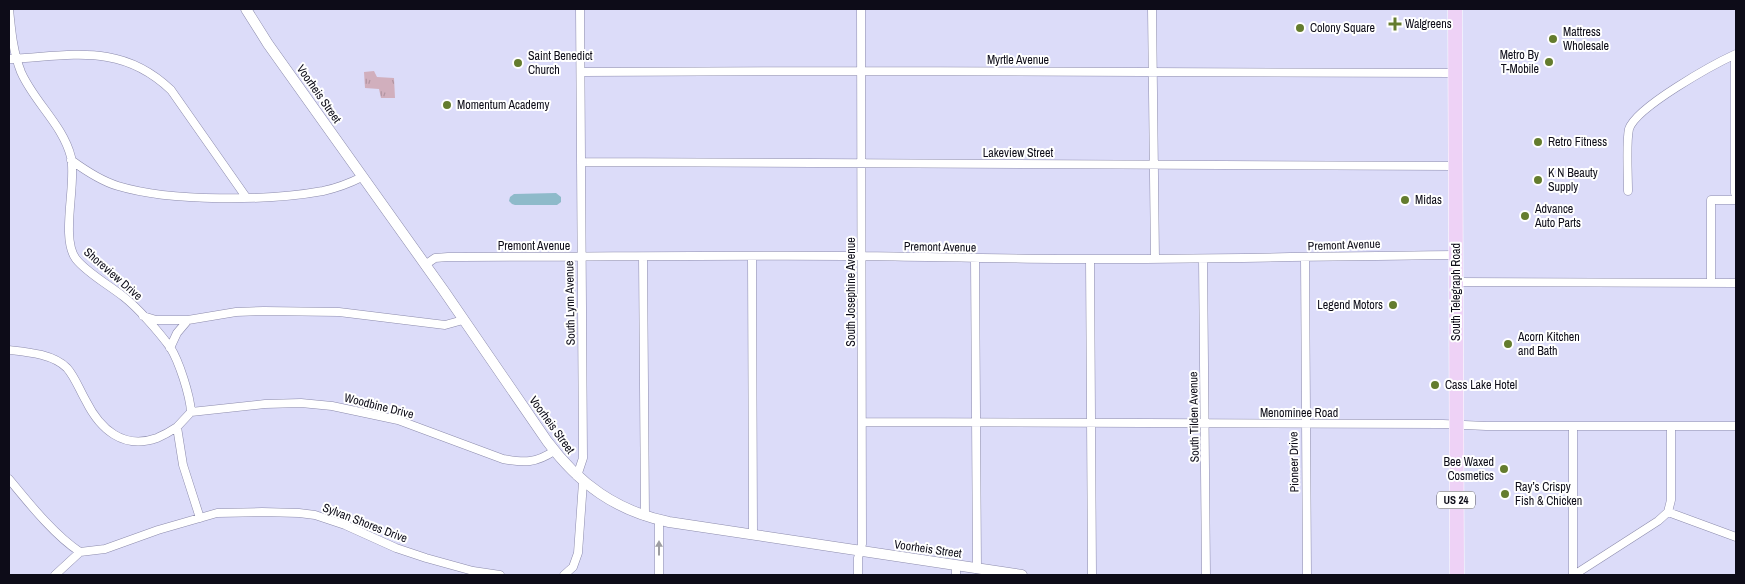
<svg xmlns="http://www.w3.org/2000/svg" width="1745" height="584" viewBox="0 0 1745 584" font-family="'Archivo Narrow',sans-serif">
  <style>
    .grass { fill: url(#grass-tufts) }
    .water { fill: #8ebaca }
    .lines { fill: none; stroke-linecap: round; stroke-linejoin: round }
    .minor-casing { stroke: #8c8bac; stroke-width: 9 }
    .tertiary-casing { stroke: #8c8bac; stroke-width: 11 }
    .trunk-casing { stroke: #fff; stroke-width: 15 }
    .minor { stroke: #fff; stroke-width: 8 }
    .tertiary { stroke: #fff; stroke-width: 10 }
    .trunk { stroke: #eed2f6; stroke-width: 14 }
    .oneway { fill: #9e9ea3 }
    .poi-dot { fill: #647c2e; stroke: #fff; stroke-width: 2 }
    .labels { text-anchor: middle; stroke-width: 4; stroke-linejoin: round; paint-order: stroke }
    .shield { fill: #fff; stroke: #56555d; stroke-width: 1 }
    .shield-label { font-size: 11px; font-weight: bold; fill: #0d0c18 }
    .poi-label { font-size: 12px; fill: #0d0c18; stroke: #fff; text-anchor: start }
    .street-label { font-size: 12px; fill: #0d0c18; stroke: #fff }
  </style>
  <defs>
    <pattern id="grass-tufts" width="24" height="20" patternUnits="userSpaceOnUse" patternTransform="scale(1.25)"><rect width="24" height="20" fill="#d1afbd"/><path d="M3 7l-1-3M5 7V3M7 7l1-3M15 17l-1-3M17 17v-4M19 17l1-3" fill="none" stroke="#b295a2"/></pattern>
  </defs>
  <rect width="100%" height="100%" fill="#dcdcf9"/>
  <path class="grass" d="M 374,71 L 377,77 L 394,78 L 395,98 L 381,98 L 379,89 L 365,88 L 364,72 Z"/>
  <path class="water" d="M 556,193 L 561,197 L 561,202 L 557,205 L 515,205 L 512,204 L 509,201 L 510,197 L 514,194 Z"/>
  <g class="lines">
    <g class="minor-casing">
      <path id="minor" d="M 9,9 C 11,30 13,52 21,72 C 34,102 63,125 71,157 C 77,183 60,238 76,259 C 87,273 109,285 124,297 C 138,308 159,332 170,347 C 179,361 190,395 191,412 L 177,427 L 183,465 L 200,518
        M 1152,9 L 1155,259
        M 1735,55 L 1735,193
        M 9,59 C 71,56 121,42 171,90 L 246,197
        M 581,72 L 861,71 L 1455,73
        M 71,160 C 86,171 101,181 118,186 C 171,202 268,201 323,191 C 337,188 350,183 362,177
        M 581,162 L 1455,166
        M 1628,191 C 1628,175 1626,142 1629,129 C 1636,107 1714,64 1736,54
        M 643,257 L 645,516
        M 752,257 L 753,535
        M 1305,258 L 1307,575
        M 975,259 L 977,569
        M 1090,259 L 1092,575
        M 1203,259 L 1206,575
        M 425,265 L 435,258 L 448,257 C 586,257 725,255 863,256 C 939,257 1015,259 1091,259 C 1213,259 1335,256 1456,255
        M 1456,282 L 1736,283
        M 1711,283 L 1711,200 L 1736,200
        M 143,316 L 156,320 L 188,320
        M 170,348 L 177,333 L 188,320 L 236,312 L 264,311 L 339,312 L 445,325 L 463,320
        M 9,350 C 27,352 53,354 67,368 C 75,377 80,391 86,401 C 100,429 123,450 157,438 C 164,435 171,431 177,427
        M 191,412 L 265,404 L 301,403 L 332,406 L 398,420 L 503,459 C 525,463 536,463 554,451
        M 862,422 L 1443,424 L 1486,426 L 1736,426
        M 1573,427 L 1573,575
        M 577,476 L 583,458 L 580,9
        M 9,479 C 28,502 54,535 80,552
        M 1668,512 L 1736,537
        M 659,520 L 659,575
        M 55,575 L 80,552 L 105,549 L 158,530 L 217,513 L 262,512 L 299,513 L 315,515 L 345,525 L 396,548 L 426,558 L 473,571 L 500,575
        M 564,575 L 573,567 L 578,553 L 583,482
        M 858,575 L 858,558 L 862,544 L 861,9
        M 956,575 L 956,565
        M 1574,575 L 1658,521 L 1668,512 L 1671,500 L 1671,426"/>
    </g>
    <g class="tertiary-casing">
      <path id="tertiary" d="M 246,9 L 268,44 L 444,291 L 547,441 C 579,484 616,511 669,522 L 1022,575"/>
    </g>
    <g class="trunk-casing">
      <path id="trunk" d="M 1455,9 L 1457,575"/>
    </g>
    <use href="#minor" class="minor"/>
    <use href="#tertiary" class="tertiary"/>
    <use href="#trunk" class="trunk"/>
  </g>
  <defs><path id="oneway-solid" d="M-6-.8H1V-3.2L6.5 0L1 3.2V.8H-6Z" transform="scale(1.25)"/></defs>
  <use class="oneway" href="#oneway-solid" transform="translate(659 548) rotate(-90)"/>
  <g class="poi-dot">
    <path d="M1392.5 16.5h5v5h5v5h-5v5h-5v-5h-5v-5h5z"/>
    <circle cx="1300" cy="28" r="5"/>
    <circle cx="1553" cy="39" r="5"/>
    <circle cx="1549" cy="62" r="5"/>
    <circle cx="518" cy="63" r="5"/>
    <circle cx="447" cy="105" r="5"/>
    <circle cx="1538" cy="142" r="5"/>
    <circle cx="1538" cy="180" r="5"/>
    <circle cx="1405" cy="200" r="5"/>
    <circle cx="1525" cy="216" r="5"/>
    <circle cx="1393" cy="305" r="5"/>
    <circle cx="1508" cy="344" r="5"/>
    <circle cx="1435" cy="385" r="5"/>
    <circle cx="1504" cy="469" r="5"/>
    <circle cx="1505" cy="494" r="5"/>
  </g>
  <g class="labels">
    <rect class="shield" x="1437" y="491.5" width="38" height="17" rx="4"/>
    <g class="shield-label">
      <text x="1456" y="504">US 24</text>
    </g>
    <g class="poi-label">
      <text x="1405" y="28">Walgreens</text>
      <text x="1310" y="32">Colony Square</text>
      <text x="1563" y="36">Mattress<tspan x="1563" dy="14">Wholesale</tspan></text>
      <text x="1539" y="59" text-anchor="end">Metro By<tspan x="1539" dy="14">T-Mobile</tspan></text>
      <text x="528" y="60">Saint Benedict<tspan x="528" dy="14">Church</tspan></text>
      <text x="457" y="109">Momentum Academy</text>
      <text x="1548" y="146">Retro Fitness</text>
      <text x="1548" y="177">K N Beauty<tspan x="1548" dy="14">Supply</tspan></text>
      <text x="1415" y="204">Midas</text>
      <text x="1535" y="213">Advance<tspan x="1535" dy="14">Auto Parts</tspan></text>
      <text x="1383" y="309" text-anchor="end">Legend Motors</text>
      <text x="1518" y="341">Acorn Kitchen<tspan x="1518" dy="14">and Bath</tspan></text>
      <text x="1445" y="389">Cass Lake Hotel</text>
      <text x="1494" y="466" text-anchor="end">Bee Waxed<tspan x="1494" dy="14">Cosmetics</tspan></text>
      <text x="1515" y="491">Ray’s Crispy<tspan x="1515" dy="14">Fish &amp; Chicken</tspan></text>
    </g>
    <g class="street-label">
      <text x="1018" y="64">Myrtle Avenue</text>
      <text transform="translate(319 94) rotate(55)" y="4">Voorheis Street</text>
      <text x="1018" y="157">Lakeview Street</text>
      <text transform="translate(1344 245) rotate(-2)" y="4">Premont Avenue</text>
      <text x="534" y="250">Premont Avenue</text>
      <text transform="translate(940 247) rotate(1)" y="4">Premont Avenue</text>
      <text transform="translate(113 274) rotate(41)" y="4">Shoreview Drive</text>
      <text transform="translate(851 292) rotate(-90)" y="4">South Josephine Avenue</text>
      <text transform="translate(1456 292) rotate(-90)" y="4">South Telegraph Road</text>
      <text transform="translate(570 303) rotate(-91)" y="4">South Lynn Avenue</text>
      <text transform="translate(379 406) rotate(14)" y="4">Woodbine Drive</text>
      <text x="1299" y="417">Menominee Road</text>
      <text transform="translate(1194 417) rotate(-91)" y="4">South Tilden Avenue</text>
      <text transform="translate(552 425) rotate(54)" y="4">Voorheis Street</text>
      <text transform="translate(1294 462) rotate(-91)" y="4">Pioneer Drive</text>
      <text transform="translate(365 523) rotate(21)" y="4">Sylvan Shores Drive</text>
      <text transform="translate(928 549) rotate(8)" y="4">Voorheis Street</text>
    </g>
  </g>
  <rect width="1745" height="584" fill="none" stroke="#0d0c18" stroke-width="20"/>
</svg>
